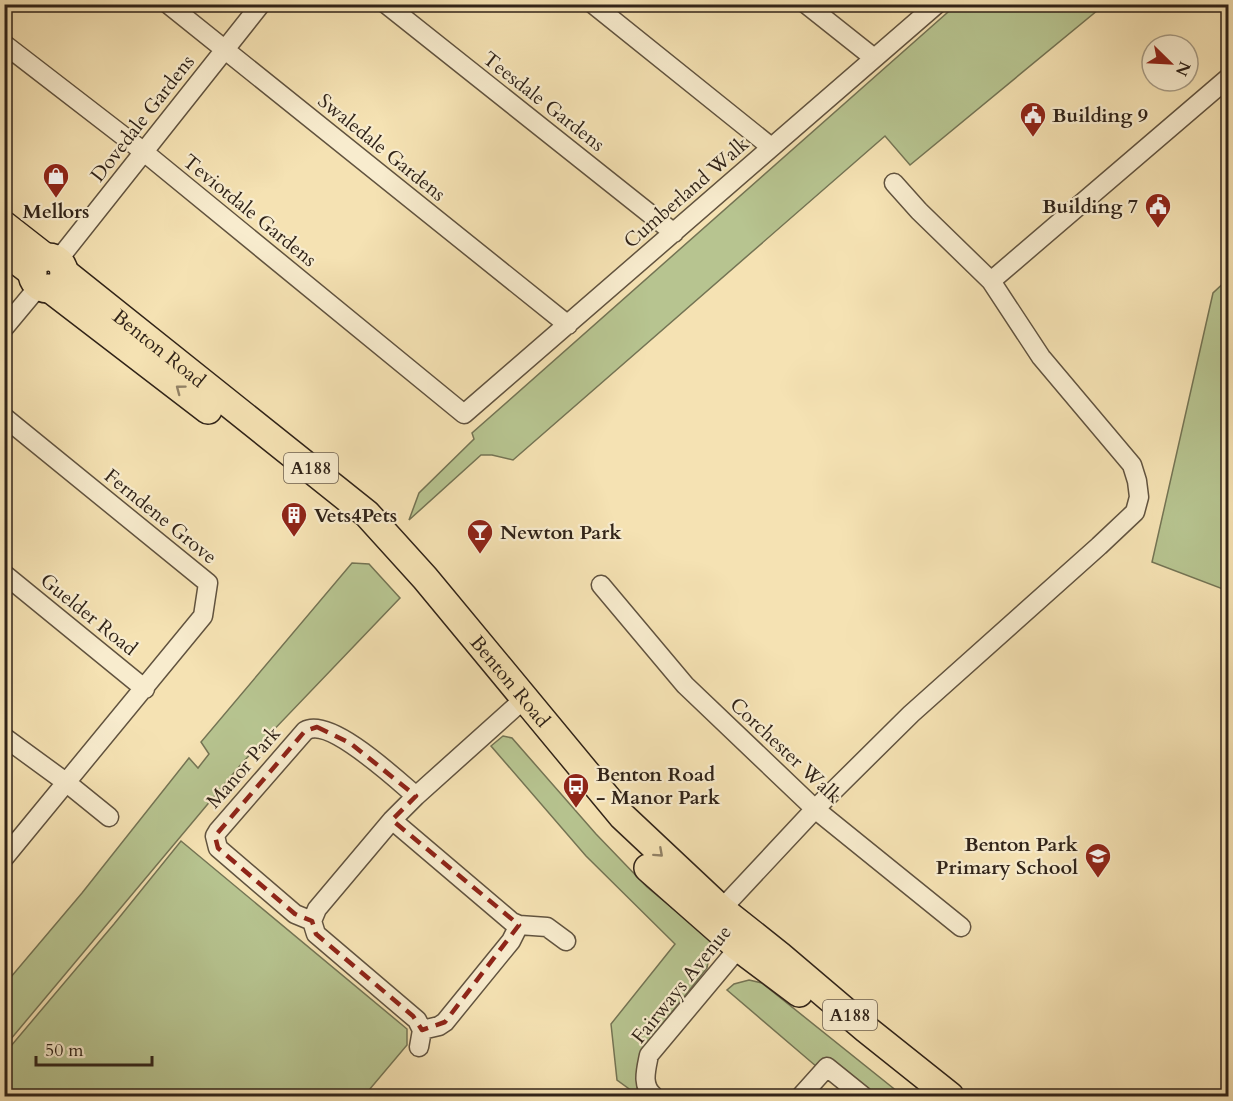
<svg xmlns="http://www.w3.org/2000/svg" width="1233" height="1101" viewBox="0 0 1233 1101" font-family="Cardo,serif">
  <style>
    .green { fill: #b7c490; stroke: #747454; stroke-width: 1.5 }
    .lines { fill: none; stroke-linecap: round; stroke-linejoin: round }
    .street-casing { stroke: #61533f; stroke-width: 21 }
    .primary-casing { stroke: #302318; stroke-width: 30 }
    .street { stroke: #f8ecce; stroke-width: 18 }
    .primary { stroke: #f5e2b3; stroke-width: 27 }
    .oneway { stroke: #928266 }
    .marked { fill: none; stroke: #8f2418; stroke-width: 4.5; stroke-dasharray: 12 8; stroke-linejoin: round }
    .labels { text-anchor: middle; stroke-width: 4.5; stroke-linejoin: round; paint-order: stroke }
    .shield { fill: #f8ecce; stroke: #6c5f4f; stroke-width: 1.5 }
    .shield-label { font-size: 18px; font-weight: bold; fill: #302318 }
    .street-label { font-size: 20px; fill: #302318; stroke: #f8ecce }
    .poi-label { font-size: 20px; font-weight: bold; fill: #302318; stroke: #f8ecce; text-anchor: start }
  </style>
  <rect width="100%" height="100%" fill="#f5e2b3"/>
  <filter id="stains"><feTurbulence type="fractalNoise" baseFrequency=".00333" numOctaves="4"/><feColorMatrix values="0 0 0 0 .2 0 0 0 0 .09 0 0 0 0 .02 0 0 0 .5 -.17"/></filter>
  <radialGradient id="worn" r=".72"><stop offset=".6" stop-color="#630" stop-opacity="0"/><stop offset="1" stop-color="#630" stop-opacity=".3"/></radialGradient>
  <path class="green" d="M 956,5 L 1104,5 L 910,165 L 885,136 L 513,460 L 492,455 L 481,455 L 409,520 L 419,493 L 474,439 L 472,433 Z
    M 1228,279 L 1228,591 L 1152,562 L 1213,293 Z
    M 352,563 L 369,564 L 400,598 L 243,762 L 5,1046 L 5,984 L 82,893 L 189,758 L 198,768 L 209,754 L 201,742 Z
    M 503,736 L 512,738 L 596,834 L 647,887 L 712,941 L 707,968 L 649,1041 L 642,1063 L 637,1087 L 639,1096 L 617,1080 L 611,1024 L 675,944 L 586,856 L 491,746 Z
    M 181,841 L 407,1029 L 407,1045 L 364,1096 L 5,1096 L 5,1053 L 114,924 Z
    M 749,980 L 762,983 L 903,1096 L 877,1096 L 842,1067 L 825,1064 L 817,1067 L 727,990 L 734,984 Z"/>
  <g class="lines">
    <g class="street-casing">
      <path id="street" d="M 168,4 L 568,325
        M 386,4 L 674,233
        M 593,4 L 771,147
        M 806,4 L 874,58
        M 4,44 L 144,152 L 464,414 L 937,4
        M 58,260 L 261,4
        M 991,281 L 1228,78
        M 4,328 L 39,286
        M 4,417 L 208,583 L 203,616 L 4,858
        M 4,574 L 145,689
        M 601,585 L 685,685 L 815,809 L 961,927
        M 4,737 L 67,783 L 109,817
        M 392,820 L 512,922 L 519,925 L 547,927 L 566,941
        M 715,916 L 815,809 L 911,714 L 1099,546 L 1135,512 L 1139,497 L 1137,481 L 1132,465 L 1041,357 L 991,281 L 919,211 L 894,183
        M 312,921 L 295,914 L 218,848 L 215,836 L 218,831 L 305,731 C 329,716 396,779 416,796
        M 422,1030 L 439,1026 L 445,1022 L 511,941 L 519,925
        M 419,1047 L 422,1030 L 417,1020 L 316,934 L 312,921 L 317,909 L 392,820 L 416,796 L 524,699
        M 654,1096 C 641,1086 646,1070 649,1055 L 746,939
        M 801,1096 L 827,1067 L 863,1096"/>
    </g>
    <g class="primary-casing">
      <g id="primary">
        <path d="M 4,225 L 45,257"/>
        <path d="M 4,251 L 33,273"/>
        <circle cx="48" cy="273" r="16"/>
        <path id="s1" d="M 64,272 L 367,514 L 425,578 L 622,816 L 721,909 L 779,955 L 866,1029 L 950,1096"/>
        <path d="M 49,288 L 208,410"/>
        <path d="M 648,868 L 739,948 L 799,993"/>
      </g>
    </g>
    <use href="#street" class="street"/>
    <use href="#primary" class="primary"/>
  </g>
  <defs><path id="oneway-chevron" d="M-2-3.5L2.5 0L-2 3.5" fill="none" stroke-width="1.6" stroke-linecap="round" stroke-linejoin="round" transform="scale(1.5)"/></defs>
  <g class="oneway">
    <use href="#oneway-chevron" transform="translate(180 389) rotate(-143)"/>
    <use href="#oneway-chevron" transform="translate(659 853) rotate(42)"/>
  </g>
  <path class="marked" d="M 317,727 L 350,743 L 416,796 L 392,820 L 519,925 L 445,1022 L 422,1030 L 413,1016 L 316,934 L 312,921 L 295,914 L 218,848 L 215,836 L 305,731 Z"/>
  <defs>
    <g id="civic-pin" transform="scale(1.35)"><path d="M0 17L-7.5 6A9.5 9.5 0 1 1 7.5 6Z" fill="#8f2418" stroke="#f8ecce"/><path d="M-.6-6.5H3V-4.5H.6V-3L4-1V1h2V6H-6V1h2V-1L-.6-3ZM-1.2 2.5V6h2.4V2.5Z" fill="#fff"/></g>
    <g id="shop-pin" transform="scale(1.35)"><path d="M0 17L-7.5 6A9.5 9.5 0 1 1 7.5 6Z" fill="#8f2418" stroke="#f8ecce"/><path d="M-5-2.5h2.3a2.7 3.5 0 0 1 5.4 0H5L5.5 6h-11ZM-1.5-2.5h3a1.5 2.3 0 0 0-3 0Z" fill="#fff"/></g>
    <g id="building-pin" transform="scale(1.35)"><path d="M0 17L-7.5 6A9.5 9.5 0 1 1 7.5 6Z" fill="#8f2418" stroke="#f8ecce"/><path d="M-4-6H4V6H1V3H-1V6H-4ZM-2.5-4.3h1.7v1.8h-1.7ZM.8-4.3h1.7v1.8H.8ZM-2.5-1h1.7V.8h-1.7ZM.8-1h1.7V.8H.8Z" fill="#fff"/></g>
    <g id="bar-pin" transform="scale(1.35)"><path d="M0 17L-7.5 6A9.5 9.5 0 1 1 7.5 6Z" fill="#8f2418" stroke="#f8ecce"/><path d="M-6-5H6L.8 .8V4.5H3.5V6h-7V4.5H-.8V.8Z" fill="#fff"/></g>
    <g id="bus-pin" transform="scale(1.35)"><path d="M0 17L-7.5 6A9.5 9.5 0 1 1 7.5 6Z" fill="#8f2418" stroke="#f8ecce"/><path d="M-5-6H5V4H4V6H2V4H-2V6H-4V4H-5ZM-3.5-4V0h7V-4ZM-3.5 1.2v1.5H-2V1.2ZM2 1.2v1.5H3.5V1.2Z" fill="#fff"/></g>
    <g id="school-pin" transform="scale(1.35)"><path d="M0 17L-7.5 6A9.5 9.5 0 1 1 7.5 6Z" fill="#8f2418" stroke="#f8ecce"/><path d="M0-5L7-2L0 1L-7-2ZM-4 1L0 2.5L4 1V4Q0 6-4 4Z" fill="#fff"/></g>
  </defs>
  <g fill-rule="evenodd">
    <use href="#civic-pin" x="1033" y="115"/>
    <use href="#shop-pin" x="56" y="176"/>
    <use href="#civic-pin" x="1158" y="206"/>
    <use href="#building-pin" x="294" y="515"/>
    <use href="#bar-pin" x="480" y="532"/>
    <use href="#bus-pin" x="576" y="786"/>
    <use href="#school-pin" x="1098" y="856"/>
  </g>
  <g class="labels">
    <g class="shield">
      <rect x="284" y="453" width="54" height="30" rx="4.5"/>
      <rect x="823" y="1000" width="54" height="30" rx="4.5"/>
    </g>
    <g class="shield-label">
      <text x="311" y="474">A188</text>
      <text x="850" y="1021">A188</text>
    </g>
    <g class="street-label">
      <text transform="translate(544 101) rotate(38)" y="7">Teesdale Gardens</text>
      <text transform="translate(142 118) rotate(-52)" y="7">Dovedale Gardens</text>
      <text transform="translate(382 147) rotate(39)" y="7">Swaledale Gardens</text>
      <text transform="translate(686 192) rotate(-41)" y="7">Cumberland Walk</text>
      <text transform="translate(250 210) rotate(39)" y="7">Teviotdale Gardens</text>
      <text dy="7" stroke="none"><textPath href="#s1" startOffset="122">Benton Road</textPath></text>
      <text transform="translate(161 516) rotate(39)" y="7">Ferndene Grove</text>
      <text transform="translate(89 614) rotate(39)" y="7">Guelder Road</text>
      <text dy="7" stroke="none"><textPath href="#s1" startOffset="608">Benton Road</textPath></text>
      <text transform="translate(786 750) rotate(43)" y="7">Corchester Walk</text>
      <text transform="translate(243 767) rotate(-49)" y="7">Manor Park</text>
      <text transform="translate(681 984) rotate(-51)" y="7">Fairways Avenue</text>
    </g>
    <g class="poi-label">
      <text x="1052" y="122">Building 9</text>
      <text x="1138" y="213" text-anchor="end">Building 7</text>
      <text x="56" y="218" text-anchor="middle">Mellors</text>
      <text x="314" y="522">Vets4Pets</text>
      <text x="500" y="539">Newton Park</text>
      <text x="596" y="781">Benton Road<tspan x="596" dy="23">- Manor Park</tspan></text>
      <text x="1078" y="851" text-anchor="end">Benton Park<tspan x="1078" dy="23">Primary School</tspan></text>
    </g>
  </g>
  <rect width="1233" height="1101" fill="none" stroke="#f5e2b3" stroke-width="24"/>
  <rect x="6" y="6" width="1221" height="1089" fill="none" stroke="#302318" stroke-width="3"/>
  <rect x="12" y="12" width="1209" height="1077" fill="none" stroke="#302318" stroke-width="1.5"/>
  <g transform="translate(1170 63) rotate(114)"><circle r="28" fill="#f8ecce" stroke="#a89c85" stroke-width="1.5"/>
  <path d="M0-4.5L10 22L0 15L-10 22Z" fill="#8f2418"/>
  <text y="-9" font-size="16" font-weight="bold" text-anchor="middle" fill="#302318">N</text>
  </g>
  <path d="M36 1056v9h116v-9" fill="none" stroke="#302318" stroke-width="3"/>
  <text x="45" y="1056" font-size="18" fill="#302318" stroke="#f8ecce" stroke-width="4.5" paint-order="stroke">50 m</text>
  <rect width="100%" height="100%" filter="url(#stains)"/>
  <rect width="100%" height="100%" fill="url(#worn)"/>
</svg>
